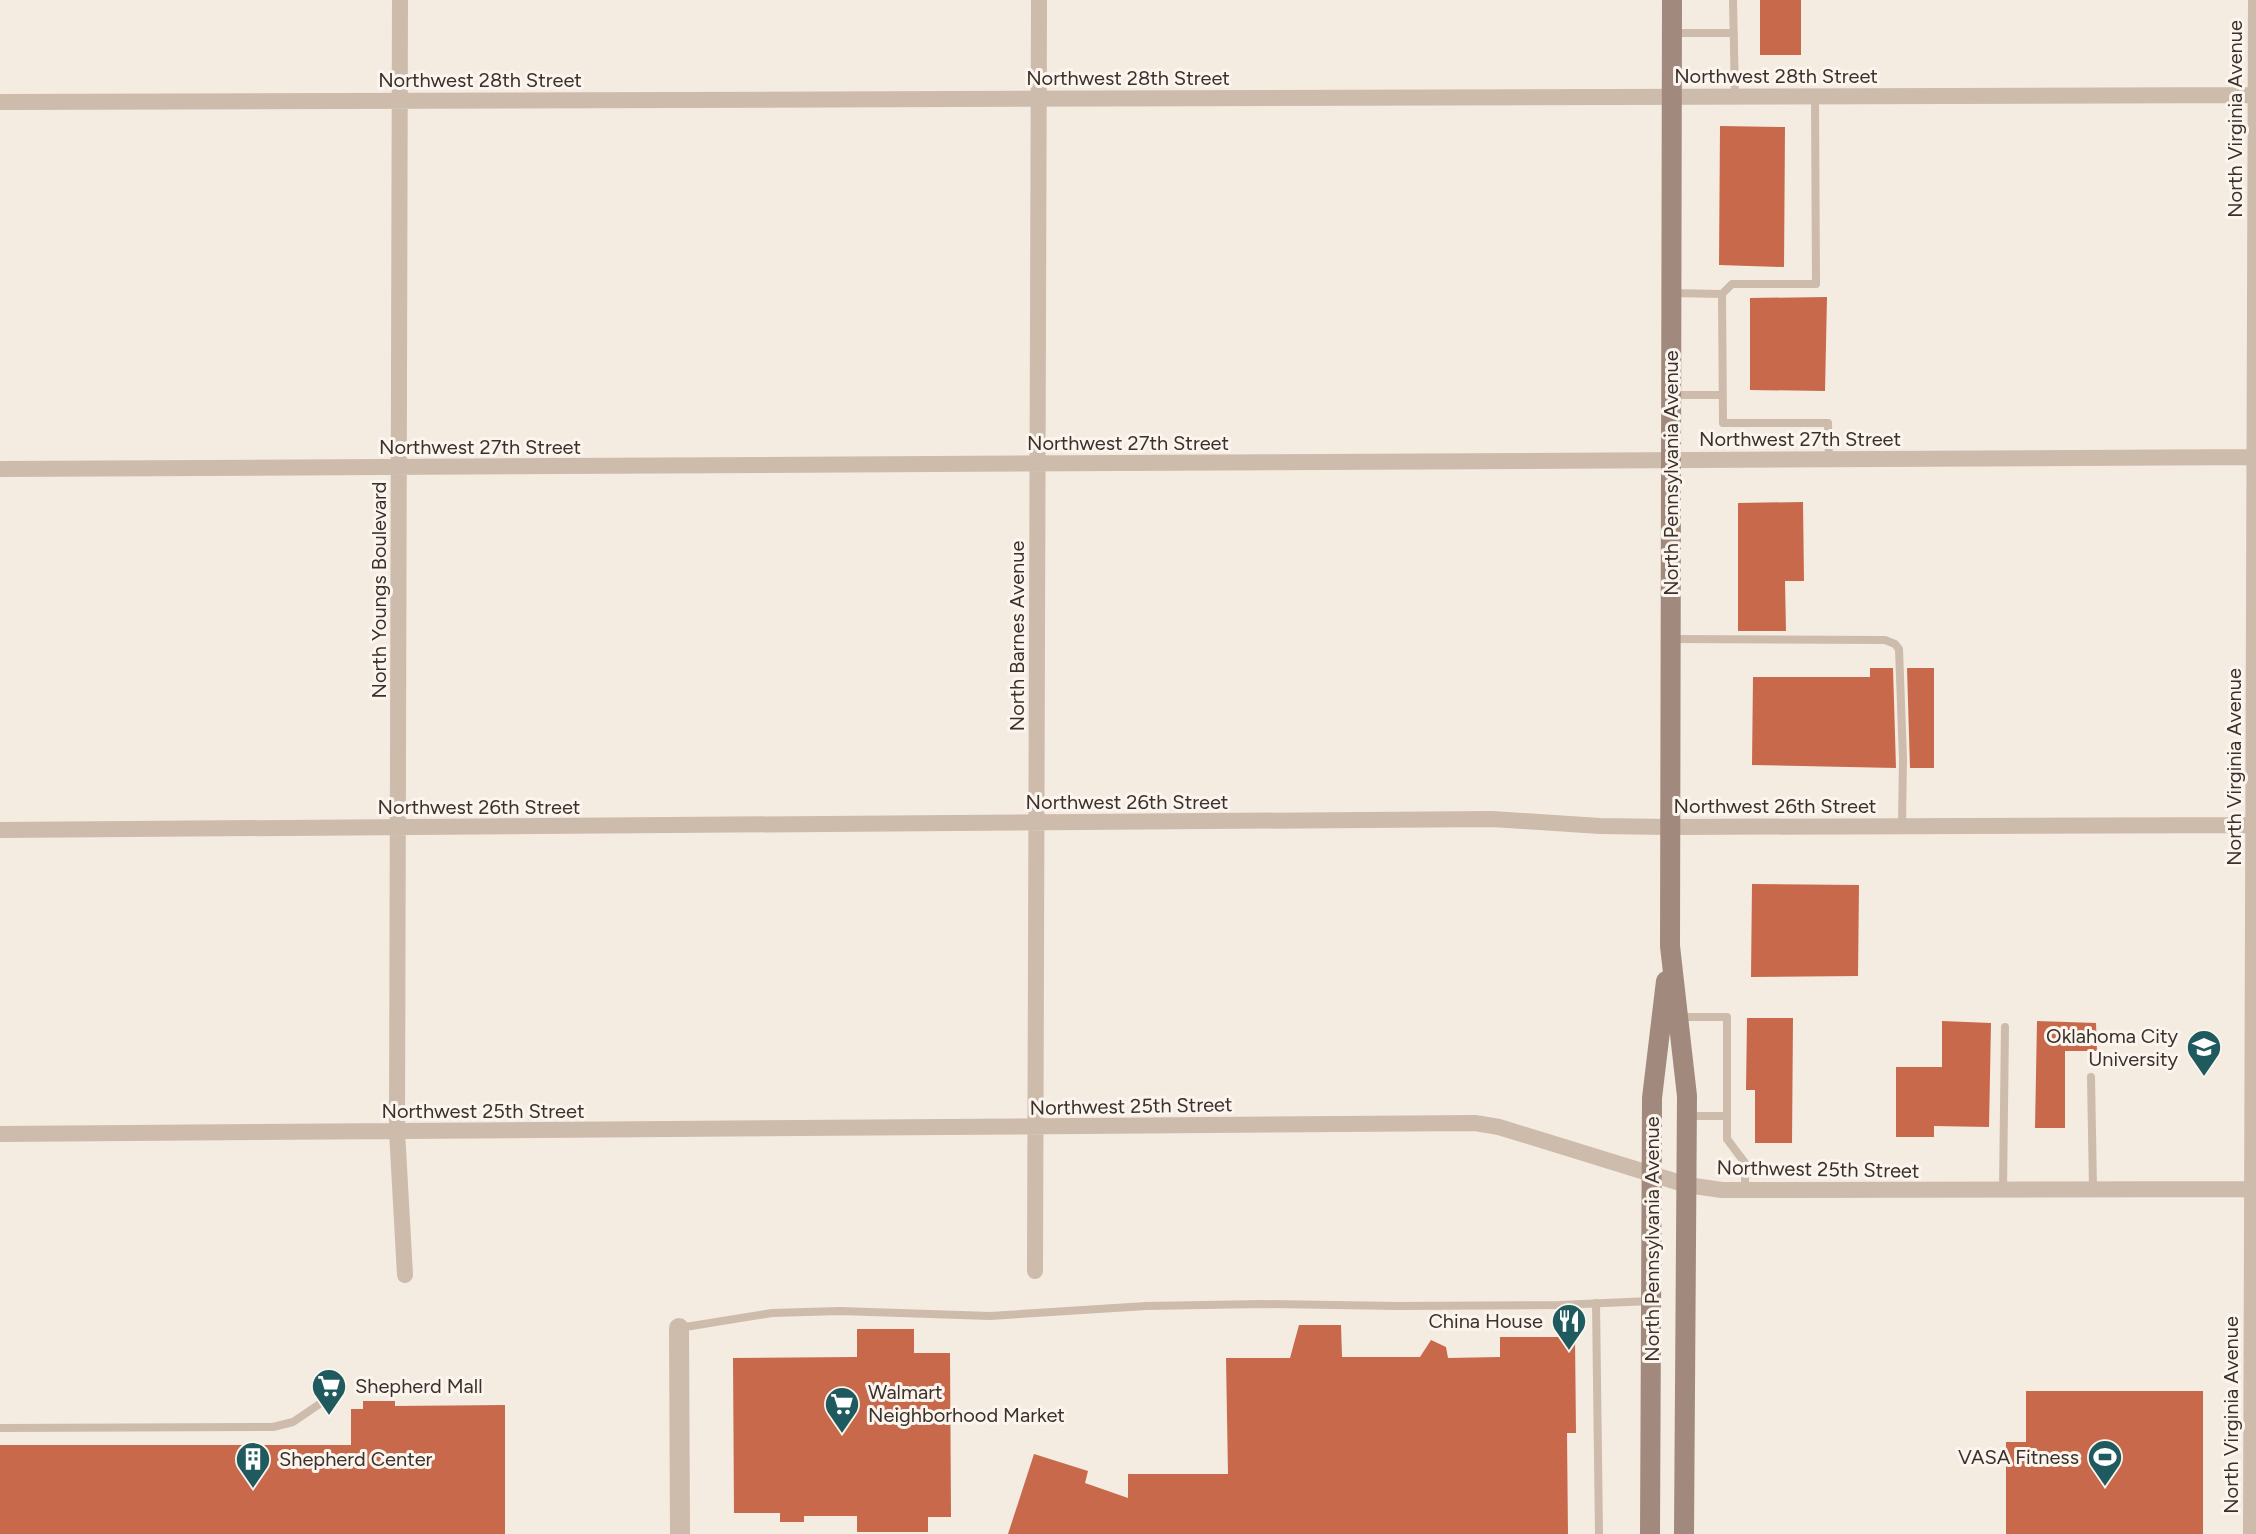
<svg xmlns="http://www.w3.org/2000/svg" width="2256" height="1534" viewBox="0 0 2256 1534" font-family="Figtree,sans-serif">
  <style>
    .building { fill: #c8694b }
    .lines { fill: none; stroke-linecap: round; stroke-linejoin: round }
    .service { stroke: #cdbbac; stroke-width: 8 }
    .minor { stroke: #cdbbac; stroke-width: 16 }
    .tertiary { stroke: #cdbbac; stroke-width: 20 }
    .secondary { stroke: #a18a7d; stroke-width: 20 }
    .labels { text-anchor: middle; stroke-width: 6; stroke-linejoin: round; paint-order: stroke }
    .street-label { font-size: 20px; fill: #3b302b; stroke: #fbf5ee }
    .poi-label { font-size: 20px; fill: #3b302b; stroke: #fbf5ee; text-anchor: end }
  </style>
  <rect width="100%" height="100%" fill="#f4ebe1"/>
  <path class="building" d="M 1760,0 L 1801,0 L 1801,55 L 1760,55 Z
    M 1720,126 L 1785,127 L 1784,267 L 1719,265 Z
    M 1827,297 L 1825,391 L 1750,390 L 1750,298 Z
    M 1803,502 L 1804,581 L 1785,581 L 1786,631 L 1738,631 L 1738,503 Z
    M 1870,668 L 1893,668 L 1896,768 L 1752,765 L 1753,677 L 1870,677 Z
    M 1907,668 L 1934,668 L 1934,768 L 1910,768 Z
    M 1752,884 L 1859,885 L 1858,976 L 1751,977 Z
    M 1747,1018 L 1793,1018 L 1792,1143 L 1755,1143 L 1755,1090 L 1746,1090 Z
    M 1942,1021 L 1991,1023 L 1989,1127 L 1934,1126 L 1934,1137 L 1896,1137 L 1896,1067 L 1942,1067 Z
    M 2037,1021 L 2096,1023 L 2097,1051 L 2065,1051 L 2065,1128 L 2035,1128 Z
    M 1299,1325 L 1341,1325 L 1342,1357 L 1420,1357 L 1431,1340 L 1446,1347 L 1448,1358 L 1500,1357 L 1500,1337 L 1575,1337 L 1576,1433 L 1567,1433 L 1568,1534 L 1008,1534 L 1034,1454 L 1088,1471 L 1085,1483 L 1128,1498 L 1128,1474 L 1228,1474 L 1226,1358 L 1290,1358 Z
    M 857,1329 L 914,1329 L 914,1353 L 950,1353 L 951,1517 L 928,1517 L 928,1532 L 857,1532 L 857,1516 L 804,1516 L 804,1522 L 780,1522 L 780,1513 L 734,1513 L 733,1358 L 857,1357 Z
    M 2026,1391 L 2203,1391 L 2203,1534 L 2006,1534 L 2006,1442 L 2026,1442 Z
    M 363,1401 L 395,1401 L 395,1406 L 505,1405 L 505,1534 L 0,1534 L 0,1445 L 351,1445 L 351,1409 L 363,1409 Z"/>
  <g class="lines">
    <path class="service" d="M 1733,0 L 1735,96
      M 1672,33 L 1734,33
      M 1672,293 L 1722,294 L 1732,284 L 1816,284 L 1815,96
      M 1722,294 L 1723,423 L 1828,423 L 1829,459
      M 1672,395 L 1722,395
      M 1672,639 L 1885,640 L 1895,644 L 1899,649 L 1903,759 L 1902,826
      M 1678,1017 L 1727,1017 L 1727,1116 L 1687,1116
      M 2091,1077 L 2093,1189
      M 1727,1116 L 1727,1139 L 1745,1163 L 1745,1190
      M 2003,1189 L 2005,1027
      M 1596,1303 L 1599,1534
      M 679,1328 L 772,1313 L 840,1311 L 990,1316 L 1146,1306 L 1262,1304 L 1398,1306 L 1559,1305 L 1651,1301
      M 0,1428 L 273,1427 L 293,1422 L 343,1388"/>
    <path class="minor" d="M 400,0 L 397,1131 L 405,1275
      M 0,102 L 2256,95
      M 0,469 L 2256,457
      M 0,830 L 1492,819 L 1600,826 L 1670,827 L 2254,825
      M 0,1134 L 1475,1123 L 1499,1127 L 1687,1185 L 1722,1190 L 2253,1189
      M 1035,1271 L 1039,0
      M 2251,1534 L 2256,0"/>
    <path class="tertiary" d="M 679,1328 L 680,1534"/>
    <path class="secondary" d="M 1672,0 L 1670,946 L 1687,1096 L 1684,1534
      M 1650,1534 L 1652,1098 L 1666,981"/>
  </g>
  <defs>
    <g id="university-pin" transform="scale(1.8)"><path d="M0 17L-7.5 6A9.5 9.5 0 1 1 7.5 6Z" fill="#1f5a5e" stroke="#fbf5ee"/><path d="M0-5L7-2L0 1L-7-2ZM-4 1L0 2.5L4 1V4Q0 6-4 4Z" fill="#fff"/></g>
    <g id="restaurant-pin" transform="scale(1.8)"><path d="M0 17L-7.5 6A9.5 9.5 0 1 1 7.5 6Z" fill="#1f5a5e" stroke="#fbf5ee"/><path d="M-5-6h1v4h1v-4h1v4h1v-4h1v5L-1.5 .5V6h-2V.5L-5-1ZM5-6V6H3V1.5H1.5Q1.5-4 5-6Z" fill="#fff"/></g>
    <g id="supermarket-pin" transform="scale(1.8)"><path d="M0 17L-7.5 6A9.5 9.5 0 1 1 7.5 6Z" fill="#1f5a5e" stroke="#fbf5ee"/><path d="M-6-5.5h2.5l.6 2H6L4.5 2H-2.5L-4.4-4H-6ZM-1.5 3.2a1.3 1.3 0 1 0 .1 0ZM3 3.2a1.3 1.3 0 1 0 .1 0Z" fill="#fff"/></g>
    <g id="stadium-pin" transform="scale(1.8)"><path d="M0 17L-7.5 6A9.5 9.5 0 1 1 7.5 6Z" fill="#1f5a5e" stroke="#fbf5ee"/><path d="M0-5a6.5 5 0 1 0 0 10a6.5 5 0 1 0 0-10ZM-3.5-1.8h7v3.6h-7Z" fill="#fff"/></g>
    <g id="building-pin" transform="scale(1.8)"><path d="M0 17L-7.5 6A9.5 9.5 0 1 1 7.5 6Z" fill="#1f5a5e" stroke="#fbf5ee"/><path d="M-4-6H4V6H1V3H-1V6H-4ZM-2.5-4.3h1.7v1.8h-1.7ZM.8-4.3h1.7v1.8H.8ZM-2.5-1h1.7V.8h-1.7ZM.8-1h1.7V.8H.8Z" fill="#fff"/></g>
  </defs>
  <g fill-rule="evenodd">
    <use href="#university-pin" x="2204" y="1047"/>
    <use href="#restaurant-pin" x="1569" y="1321"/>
    <use href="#supermarket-pin" x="329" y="1386"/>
    <use href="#supermarket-pin" x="842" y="1404"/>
    <use href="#stadium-pin" x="2105" y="1457"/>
    <use href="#building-pin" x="253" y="1459"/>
  </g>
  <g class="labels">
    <g class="street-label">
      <text x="1776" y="83">Northwest 28th Street</text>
      <text x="1128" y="85">Northwest 28th Street</text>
      <text x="480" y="87">Northwest 28th Street</text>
      <text transform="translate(2235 119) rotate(-90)" y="7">North Virginia Avenue</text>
      <text x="1800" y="446">Northwest 27th Street</text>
      <text x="1128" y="450">Northwest 27th Street</text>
      <text x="480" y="454">Northwest 27th Street</text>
      <text transform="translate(1671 473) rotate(-90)" y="7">North Pennsylvania Avenue</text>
      <text transform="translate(379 590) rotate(-90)" y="7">North Youngs Boulevard</text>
      <text transform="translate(1017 636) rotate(-90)" y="7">North Barnes Avenue</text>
      <text transform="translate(2234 767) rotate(-90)" y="7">North Virginia Avenue</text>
      <text x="1127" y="809">Northwest 26th Street</text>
      <text x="1775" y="813">Northwest 26th Street</text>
      <text x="479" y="814">Northwest 26th Street</text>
      <text transform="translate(1131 1106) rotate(-1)" y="7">Northwest 25th Street</text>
      <text x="483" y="1118">Northwest 25th Street</text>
      <text transform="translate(1818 1169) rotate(1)" y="7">Northwest 25th Street</text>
      <text transform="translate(1652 1239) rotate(-90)" y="7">North Pennsylvania Avenue</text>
      <text transform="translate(2231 1415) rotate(-90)" y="7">North Virginia Avenue</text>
    </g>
    <g class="poi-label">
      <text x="2178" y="1043">Oklahoma City<tspan x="2178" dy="23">University</tspan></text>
      <text x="1543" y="1328">China House</text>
      <text x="355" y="1393" text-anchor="start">Shepherd Mall</text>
      <text x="868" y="1399" text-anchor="start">Walmart<tspan x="868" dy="23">Neighborhood Market</tspan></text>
      <text x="2079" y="1464">VASA Fitness</text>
      <text x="279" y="1466" text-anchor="start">Shepherd Center</text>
    </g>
  </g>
</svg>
